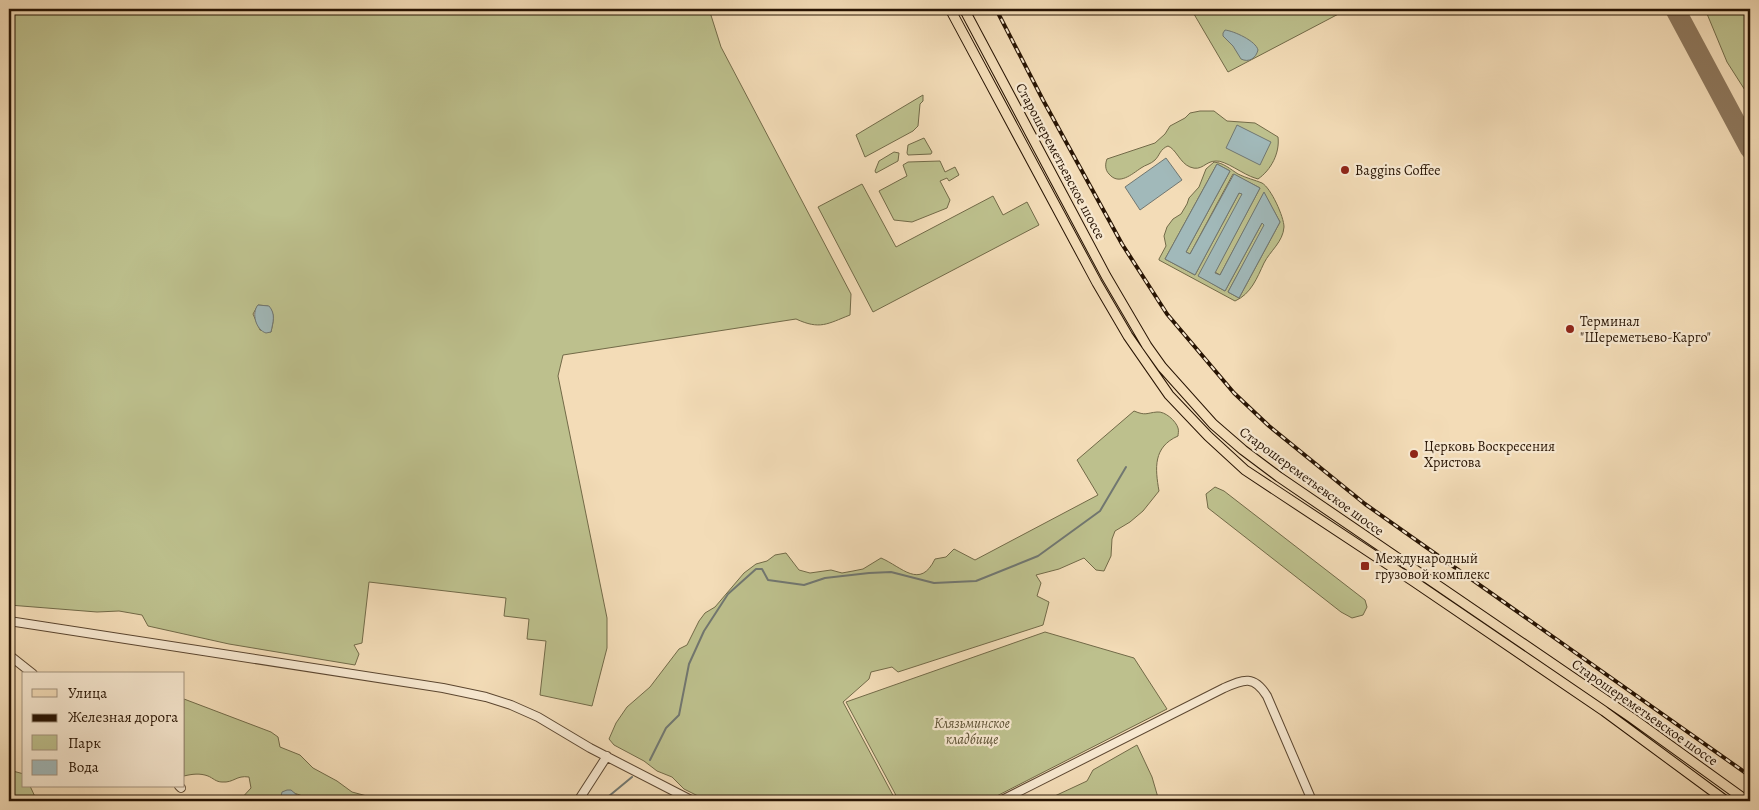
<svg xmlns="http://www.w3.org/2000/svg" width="1759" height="810" viewBox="0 0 1759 810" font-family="Alegreya,serif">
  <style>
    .green { fill: #bdc08d; stroke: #726a48; fill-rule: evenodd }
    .water { fill: #a1b9ba; stroke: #717771 }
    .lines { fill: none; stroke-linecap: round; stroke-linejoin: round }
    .stream { stroke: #717771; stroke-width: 2 }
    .taxiway { stroke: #8e785d; stroke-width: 20 }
    .minor-casing { stroke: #5b4630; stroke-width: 10 }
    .major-casing { stroke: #281403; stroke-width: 11 }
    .minor { stroke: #f7e8d0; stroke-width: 8 }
    .major { stroke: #f3dcb7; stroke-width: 9 }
    .rail-casing { stroke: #281403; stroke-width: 4 }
    .rail { stroke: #f7e8d0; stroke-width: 2; stroke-dasharray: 5.5; stroke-linecap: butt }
    .poi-dot { fill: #8f2418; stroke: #f7e8d0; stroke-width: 2 }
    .labels { text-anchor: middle; stroke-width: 4.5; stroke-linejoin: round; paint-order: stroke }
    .street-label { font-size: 14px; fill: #281403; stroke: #f7e8d0 }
    .poi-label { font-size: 14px; fill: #281403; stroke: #f7e8d0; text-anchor: start }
    .park-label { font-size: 14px; font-style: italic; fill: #5c5033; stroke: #f7e8d0 }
  </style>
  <rect width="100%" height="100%" fill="#f3dcb7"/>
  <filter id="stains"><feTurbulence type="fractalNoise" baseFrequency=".004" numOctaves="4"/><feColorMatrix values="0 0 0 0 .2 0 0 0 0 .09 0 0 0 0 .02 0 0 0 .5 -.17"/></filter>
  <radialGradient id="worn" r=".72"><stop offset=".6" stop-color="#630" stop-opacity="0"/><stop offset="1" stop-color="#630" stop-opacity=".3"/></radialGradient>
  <path class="green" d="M 9,9 L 709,9 L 721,47 L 851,294 L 850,315 C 827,324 820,330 796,319 L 563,355 L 558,376 L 607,618 L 607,648 L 592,706 L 540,695 L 546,641 L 527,639 L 529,619 L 504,616 L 506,598 L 369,582 L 362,643 L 354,645 L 359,654 L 355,665 L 229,644 L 148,626 L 142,615 L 119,611 L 97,612 L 9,605 ZM 258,305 L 268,306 C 276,314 273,322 271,332 L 260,330 L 253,314 Z
    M 1191,9 L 1348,9 L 1228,72 Z
    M 1705,9 L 1750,9 L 1750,98 L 1727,62 Z
    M 923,95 L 923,101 L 920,104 L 918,126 L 913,131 L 865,157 L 856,135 Z
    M 1200,111 L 1214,111 L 1227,121 L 1255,123 L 1278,137 C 1280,153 1271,170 1258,179 L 1255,178 C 1244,175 1225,160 1216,161 C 1205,161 1202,172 1190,167 C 1180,163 1176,149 1168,146 C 1160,149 1160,155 1155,160 C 1151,164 1145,165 1141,168 C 1132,174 1119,186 1109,174 C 1105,170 1105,164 1107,159 L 1155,143 L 1165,134 L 1170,126 L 1185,118 L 1190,113 Z
    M 924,138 L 932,152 L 931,154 L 908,155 L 907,153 L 908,145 Z
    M 894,152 L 899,153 L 898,161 L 876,173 L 875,171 L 879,161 Z
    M 940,161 L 945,172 L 955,167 L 959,175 L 949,181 L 947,178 L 940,181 L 950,200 L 947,208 L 912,222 L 894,220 L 879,191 L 907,176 L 903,165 L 908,162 Z
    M 1214,162 C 1224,163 1230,169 1238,174 C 1246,178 1255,180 1262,183 C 1271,188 1284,217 1284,227 C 1283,242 1270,251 1264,263 C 1257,278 1251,294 1235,301 L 1159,260 L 1159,259 L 1166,246 L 1164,236 L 1167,227 L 1173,219 L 1181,214 L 1187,204 L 1189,198 L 1199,187 L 1206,169 ZM 1217,164 L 1230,171 L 1186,252 L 1190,254 L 1233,174 L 1260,188 L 1215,272 L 1220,275 L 1264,193 L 1280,222 L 1239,298 L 1228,292 L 1265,225 L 1262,223 L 1225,291 L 1199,276 L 1243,194 L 1239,193 L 1195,275 L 1165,259 Z
    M 862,184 L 896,247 L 993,196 L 1003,215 L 1027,202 L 1039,225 L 873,312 L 818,207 Z
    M 1134,411 C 1146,416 1146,413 1157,412 C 1165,411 1176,421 1178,428 C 1179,431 1178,434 1178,436 C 1153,447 1155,468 1159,491 L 1143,511 L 1130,522 L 1115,531 L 1112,539 L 1111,556 L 1104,571 L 1096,570 L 1084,558 L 1059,569 L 1036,575 L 1041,583 L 1037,596 L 1049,602 L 1043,625 L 898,672 L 892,667 L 871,672 L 869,679 L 843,702 L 896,801 L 708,801 L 684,789 L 672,777 L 657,771 L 644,761 L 614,745 L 609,739 L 616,723 L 627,707 L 650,687 L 679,649 L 687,645 L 699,621 L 705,613 L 715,607 L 744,573 L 756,564 L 767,561 L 775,555 L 786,553 L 799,570 L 810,573 L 831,570 L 842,573 L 853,571 L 863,569 L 881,558 C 902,567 920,590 935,559 L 946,557 L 954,549 L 975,560 L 1098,495 L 1077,460 Z
    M 1215,487 L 1224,491 L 1365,600 L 1367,607 L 1363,615 L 1352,618 L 1341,612 L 1208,508 L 1206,494 Z
    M 1045,632 L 1134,658 L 1167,709 L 987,801 L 899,801 L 846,702 Z
    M 184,699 L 271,732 L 278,737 L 280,747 L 300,755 L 313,768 L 337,781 L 352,792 L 378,799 L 377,801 L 312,801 L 311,799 L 294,793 L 283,800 L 285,801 L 239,801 L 251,788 L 249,777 C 236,775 234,783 222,782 C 216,782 213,778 208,776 C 200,773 192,774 184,776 Z
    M 1137,745 L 1152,777 L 1159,801 L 1044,801 L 1087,781 L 1093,770 Z
    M 9,770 L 24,774 L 24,786 L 30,786 L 37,801 L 9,801 Z"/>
  <path class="water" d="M 1225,30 C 1234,31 1256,41 1258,50 C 1256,58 1249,63 1241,59 L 1233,46 L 1223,36 L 1223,33 Z
    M 1237,125 L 1271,142 L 1260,165 L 1226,148 Z
    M 1166,158 L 1182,180 L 1140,210 L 1125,187 Z
    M 1217,164 L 1230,171 L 1186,252 L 1190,254 L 1234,174 L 1260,188 L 1215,273 L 1220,275 L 1264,192 L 1280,222 L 1239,298 L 1228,292 L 1264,225 L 1262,223 L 1225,291 L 1198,276 L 1242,194 L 1239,193 L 1195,275 L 1165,259 Z
    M 258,305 L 269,306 C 276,314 273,322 271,332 L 266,333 C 256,330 251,313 258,305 Z
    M 287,790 L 291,790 L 298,796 L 311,799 L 312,801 L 285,801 L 281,796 L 282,792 Z"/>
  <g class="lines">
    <path class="stream" d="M 650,760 L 666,728 L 679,715 L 689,664 L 704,631 L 728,594 L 756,569 L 762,569 L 768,580 L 804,585 L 825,578 L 869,573 L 891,572 L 934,583 L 976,581 L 1038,556 L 1100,511 L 1126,467
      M 603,801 L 632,777"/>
    <path class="taxiway" d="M 1675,9 L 1750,149"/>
    <g class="minor-casing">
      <path id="minor" d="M 9,621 L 443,688 L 486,697 L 511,705 L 538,717 L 590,748 L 693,801
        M 9,655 L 33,674
        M 179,786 L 181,788
        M 578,801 L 607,756
        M 1000,801 L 1224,688 C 1244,679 1254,675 1267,696 L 1310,796"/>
    </g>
    <g class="major-casing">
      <path id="major" d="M 950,9 L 1097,283 L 1128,336 L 1169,395 L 1208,436 L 1245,470 L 1413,581 L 1604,711 L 1726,801
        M 964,9 L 1106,276 L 1147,346 L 1162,367 L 1213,424 L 1243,450 L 1279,477 L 1632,718 L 1747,801"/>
    </g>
    <use href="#minor" class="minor"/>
    <use href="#major" class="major"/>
    <g class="rail-casing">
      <path id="rail" d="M 996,9 L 1043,100 L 1122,244 L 1167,314 L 1234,393 L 1269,426 L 1365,504 L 1750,776"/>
    </g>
    <use href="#rail" class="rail"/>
  </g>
  <g class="poi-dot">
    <circle cx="1345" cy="170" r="5"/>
    <circle cx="1570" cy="329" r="5"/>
    <circle cx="1414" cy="454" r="5"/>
    <rect x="1360" y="561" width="10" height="10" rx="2.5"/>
  </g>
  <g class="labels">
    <g class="street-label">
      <text transform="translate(1061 161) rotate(62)" y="5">Старошереметьевское шоссе</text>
      <text transform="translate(1312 481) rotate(36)" y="5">Старошереметьевское шоссе</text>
      <text transform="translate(1645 712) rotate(35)" y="5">Старошереметьевское шоссе</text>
    </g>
    <g class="poi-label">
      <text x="1355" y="175">Baggins Coffee</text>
      <text x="1580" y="326">Терминал<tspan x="1580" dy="16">"Шереметьево-Карго"</tspan></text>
      <text x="1424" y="451">Церковь Воскресения<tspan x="1424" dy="16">Христова</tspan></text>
      <text x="1375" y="563">Международный<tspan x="1375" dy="16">грузовой комплекс</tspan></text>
    </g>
    <g class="park-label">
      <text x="972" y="728">Клязьминское<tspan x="972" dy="16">кладбище</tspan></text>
    </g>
  </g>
  <rect width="1759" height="810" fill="none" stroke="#f3dcb7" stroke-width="30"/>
  <rect x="10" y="10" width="1739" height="790" fill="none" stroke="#281403" stroke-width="2.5"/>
  <rect x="15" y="15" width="1729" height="780" fill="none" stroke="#281403"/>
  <rect x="22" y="672" width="162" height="115" fill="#f7e8d0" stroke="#a4937e"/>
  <rect x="32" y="689" width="25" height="8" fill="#f3dcb7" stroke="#a4937e"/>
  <text x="68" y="698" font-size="15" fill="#281403">Улица</text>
  <rect x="32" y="714" width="25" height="8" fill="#281403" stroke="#a4937e"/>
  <text x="68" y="722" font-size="15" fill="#281403">Железная дорога</text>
  <rect x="32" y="735" width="25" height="15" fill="#bdc08d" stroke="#a4937e"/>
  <text x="68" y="748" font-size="15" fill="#281403">Парк</text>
  <rect x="32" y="760" width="25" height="15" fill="#a1b9ba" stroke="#a4937e"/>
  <text x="68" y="772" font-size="15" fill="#281403">Вода</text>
  <rect width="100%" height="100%" filter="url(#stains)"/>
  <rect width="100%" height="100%" fill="url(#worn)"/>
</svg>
